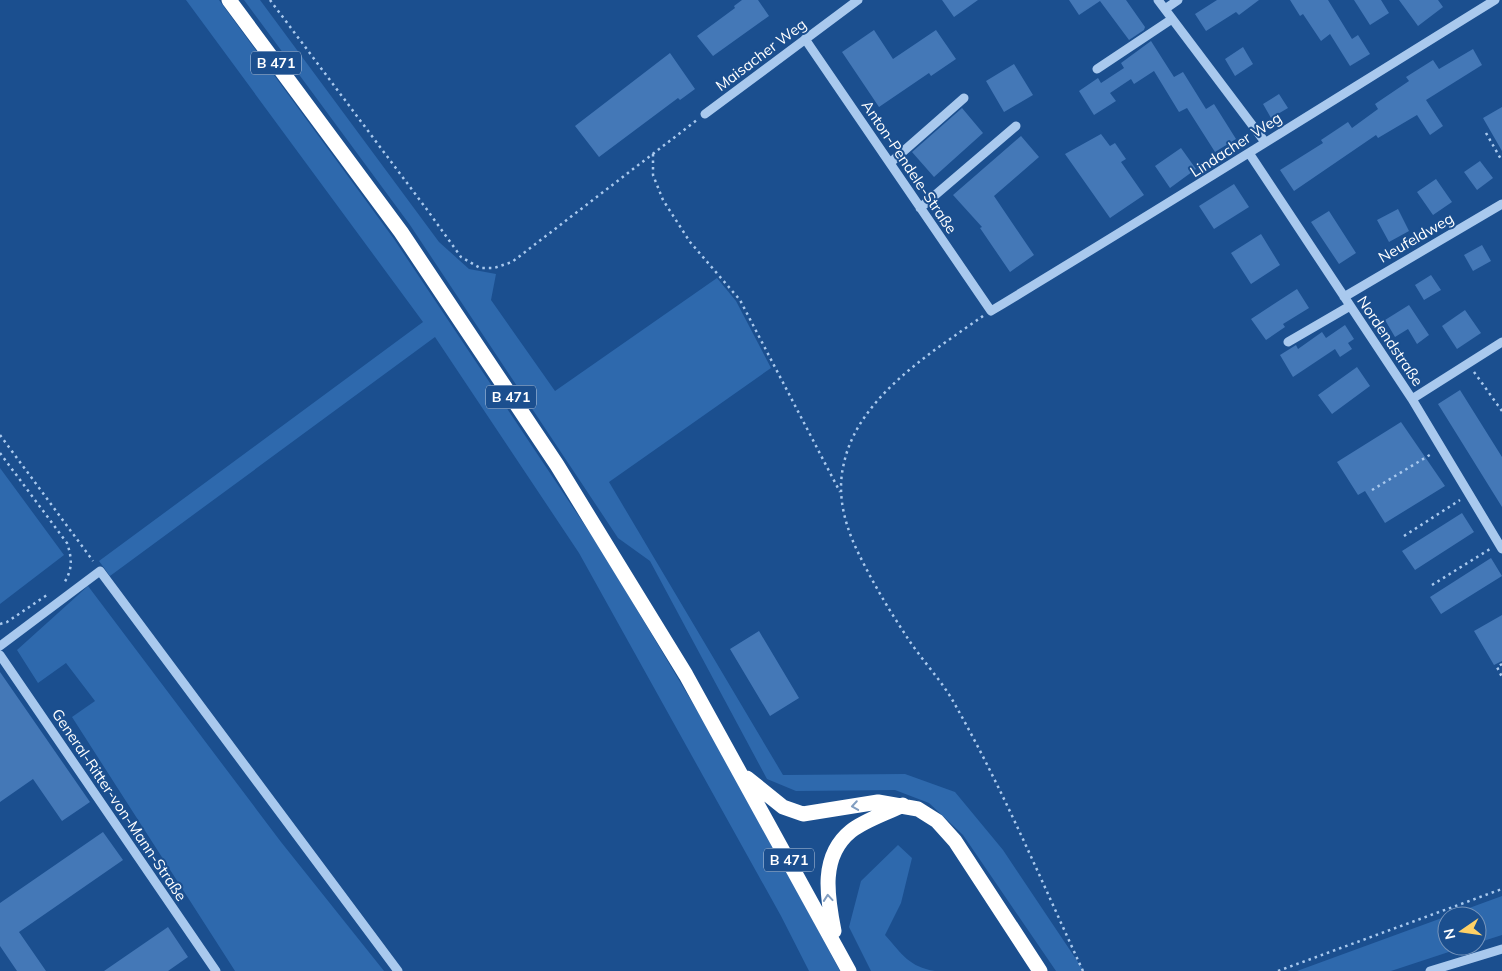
<svg xmlns="http://www.w3.org/2000/svg" width="1502" height="971" viewBox="0 0 1502 971" font-family="Mulish,sans-serif">
  <style>
    .green { fill: #2e69ad }
    .building { fill: #4478b7 }
    .lines { fill: none; stroke-linecap: round; stroke-linejoin: round }
    .path { stroke: #a9c9ee; stroke-width: 2.5; stroke-dasharray: 2.5 4; stroke-linecap: butt }
    .minor { stroke: #a9c9ee; stroke-width: 9 }
    .highway { stroke: #fff; stroke-width: 15 }
    .oneway { stroke: #829ec1 }
    .labels { text-anchor: middle; stroke-width: 4; stroke-linejoin: round; paint-order: stroke }
    .shield { fill: #1b4f8f; stroke: #bbcadd; stroke-width: 1 }
    .shield-label { font-size: 14px; font-weight: bold; fill: #fff }
    .street-label { font-size: 15px; fill: #fff; stroke: #1b4f8f }
  </style>
  <rect width="100%" height="100%" fill="#1b4f8f"/>
  <path class="green" d="M 186,0 L 219,0 L 394,239 L 602,551 L 729,764 L 840,971 L 809,971 L 781,916 L 579,553 L 435,337 L 110,576 L 99,561 L 423,322 Z
    M 244,0 L 260,0 L 439,242 L 469,269 L 496,274 L 491,300 L 555,391 L 717,278 L 736,301 L 771,368 L 609,482 L 783,775 L 905,774 L 955,792 L 1003,850 L 1084,971 L 1056,971 L 963,835 L 929,803 L 895,790 L 796,791 L 767,779 L 650,561 L 618,538 L 410,225 Z
    M 0,468 L 64,555 L 0,604 Z
    M 88,586 L 281,842 L 384,971 L 235,971 L 72,717 L 95,701 L 66,663 L 38,683 L 17,650 Z
    M 898,845 L 912,858 L 901,903 L 885,935 C 902,954 909,967 935,971 L 871,971 L 849,927 L 861,881 Z
    M 1502,896 L 1502,935 L 1477,943 L 1477,916 L 1447,916 L 1447,946 L 1467,946 L 1391,971 L 1297,971 Z"/>
  <path class="building" d="M 742,0 L 758,0 L 769,16 L 713,56 L 697,36 L 735,8 L 734,6 Z
    M 942,0 L 978,0 L 954,17 Z
    M 1069,0 L 1126,0 L 1145,27 L 1144,30 L 1129,40 L 1100,1 L 1079,15 Z
    M 1217,0 L 1259,0 L 1239,15 L 1236,12 L 1206,31 L 1195,14 Z
    M 1290,0 L 1328,0 L 1352,39 L 1358,35 L 1370,54 L 1350,66 L 1330,34 L 1321,41 L 1303,14 L 1300,16 Z
    M 1354,0 L 1381,0 L 1389,13 L 1370,25 Z
    M 1399,0 L 1438,0 L 1443,7 L 1418,26 Z
    M 874,30 L 893,59 L 936,30 L 956,59 L 931,76 L 929,73 L 879,107 L 842,52 Z
    M 1151,41 L 1174,77 L 1183,72 L 1206,109 L 1214,104 L 1236,139 L 1215,152 L 1187,108 L 1179,112 L 1154,71 L 1134,84 L 1131,79 L 1110,93 L 1116,101 L 1094,115 L 1079,91 L 1098,78 L 1101,83 L 1124,68 L 1121,63 Z
    M 1243,47 L 1253,64 L 1235,76 L 1225,59 Z
    M 1473,49 L 1482,65 L 1426,100 L 1443,126 L 1430,135 L 1417,115 L 1378,138 L 1376,135 L 1294,191 L 1280,170 L 1323,143 L 1321,140 L 1348,122 L 1352,128 L 1378,109 L 1375,104 L 1409,81 L 1406,77 L 1433,60 L 1439,69 Z
    M 670,53 L 695,89 L 680,100 L 678,98 L 599,157 L 575,126 Z
    M 1014,64 L 1033,95 L 1004,112 L 986,81 Z
    M 1279,94 L 1288,108 L 1271,118 L 1263,104 Z
    M 1502,107 L 1502,151 L 1483,118 Z
    M 962,108 L 983,133 L 934,177 L 912,152 Z
    M 1101,134 L 1110,146 L 1115,143 L 1126,159 L 1121,162 L 1144,195 L 1110,218 L 1065,154 Z
    M 1021,136 L 1039,157 L 994,196 L 1034,255 L 1010,272 L 980,228 L 982,227 L 953,195 Z
    M 1181,148 L 1196,169 L 1170,188 L 1155,166 Z
    M 1480,161 L 1493,178 L 1477,190 L 1464,172 Z
    M 1436,179 L 1452,202 L 1433,215 L 1417,192 Z
    M 1234,184 L 1249,207 L 1214,229 L 1199,206 Z
    M 1398,209 L 1409,231 L 1389,242 L 1377,220 Z
    M 1329,211 L 1356,253 L 1339,264 L 1311,222 Z
    M 1261,234 L 1280,265 L 1251,284 L 1231,253 Z
    M 1482,245 L 1491,261 L 1473,271 L 1464,255 Z
    M 1431,275 L 1441,290 L 1424,300 L 1415,285 Z
    M 1297,289 L 1309,308 L 1283,324 L 1285,327 L 1266,340 L 1251,319 Z
    M 1409,305 L 1429,335 L 1417,344 L 1408,329 L 1395,337 L 1385,320 Z
    M 1465,310 L 1481,333 L 1457,349 L 1442,326 Z
    M 1345,325 L 1354,339 L 1348,343 L 1352,349 L 1340,357 L 1335,349 L 1293,377 L 1280,355 L 1296,345 L 1298,349 L 1322,332 L 1326,338 Z
    M 1357,367 L 1370,386 L 1332,414 L 1318,395 Z
    M 1460,390 L 1502,457 L 1502,507 L 1438,404 Z
    M 1401,422 L 1445,486 L 1385,523 L 1365,491 L 1358,495 L 1337,462 Z
    M 1462,513 L 1474,532 L 1415,570 L 1402,551 Z
    M 1491,558 L 1502,576 L 1441,614 L 1430,597 Z
    M 1502,615 L 1502,661 L 1494,665 L 1474,631 Z
    M 759,631 L 799,698 L 770,716 L 730,649 Z
    M 0,672 L 90,802 L 62,821 L 33,779 L 0,802 Z
    M 103,832 L 123,860 L 19,932 L 46,971 L 17,971 L 0,946 L 0,903 Z
    M 168,927 L 188,957 L 168,971 L 104,971 Z"/>
  <g class="lines">
    <path class="path" d="M 270,0 L 428,211 L 461,257 L 480,268 L 494,268 L 512,262 L 697,120
      M 1486,133 L 1502,161
      M 653,154 L 653,175 L 663,200 L 690,242 L 740,300 L 840,492
      M 983,316 C 932,352 858,397 844,463 C 837,491 843,519 855,546 C 869,576 887,607 905,634 C 919,657 939,677 953,701 C 1002,787 1041,880 1083,971
      M 1474,372 L 1502,411
      M 0,435 L 93,561
      M 0,453 L 67,543 C 72,558 73,569 64,583
      M 1372,490 L 1433,453
      M 1404,536 L 1460,500
      M 1432,585 L 1490,549
      M 0,624 L 7,622 L 47,595
      M 1502,664 L 1497,667 L 1502,677
      M 1278,971 L 1502,889"/>
    <path class="minor" d="M 1158,0 L 1265,142
      M 1165,9 L 1178,0
      M 805,39 L 991,311 C 1160,209 1327,104 1495,0
      M 1097,69 L 1172,19
      M 705,114 L 858,0
      M 1249,153 L 1412,399 L 1502,549
      M 890,163 L 964,98
      M 920,208 L 1016,126
      M 1344,297 L 1502,204
      M 1288,342 L 1350,306
      M 1412,399 L 1502,342
      M 0,646 L 100,571 L 398,971
      M 0,655 L 216,971
      M 1430,971 L 1502,949"/>
    <path class="highway" d="M 229,0 L 401,232 L 557,465 L 686,675 L 849,971
      M 747,778 L 783,807 L 803,814 L 878,802 L 918,809 L 937,821 L 955,841 L 1040,971
      M 834,931 C 827,896 820,856 851,831 C 865,820 887,813 903,805"/>
  </g>
  <defs><path id="oneway-chevron" d="M-2-3.5L2.5 0L-2 3.5" fill="none" stroke-width="1.6" stroke-linecap="round" stroke-linejoin="round" transform="scale(1.25)"/></defs>
  <g class="oneway">
    <use href="#oneway-chevron" transform="translate(855 806) rotate(171)"/>
    <use href="#oneway-chevron" transform="translate(828 898) rotate(-95)"/>
  </g>
  <g class="labels">
    <g class="shield">
      <rect x="251" y="51.5" width="50" height="23" rx="4"/>
      <rect x="486" y="385.5" width="50" height="23" rx="4"/>
      <rect x="764" y="848.5" width="50" height="23" rx="4"/>
    </g>
    <g class="shield-label">
      <text x="276" y="68">B 471</text>
      <text x="511" y="402">B 471</text>
      <text x="789" y="865">B 471</text>
    </g>
    <g class="street-label">
      <text transform="translate(761 55) rotate(-37)" y="5">Maisacher Weg</text>
      <text transform="translate(1236 145) rotate(-33)" y="5">Lindacher Weg</text>
      <text transform="translate(909 167) rotate(56)" y="5">Anton-Pendele-Straße</text>
      <text transform="translate(1416 238) rotate(-30)" y="5">Neufeldweg</text>
      <text transform="translate(1390 341) rotate(56)" y="5">Nordendstraße</text>
      <text transform="translate(119 805) rotate(56)" y="5">General-Ritter-von-Mann-Straße</text>
    </g>
  </g>
  <g transform="translate(1462 931) rotate(257)"><circle r="24" fill="#1b4f8f" stroke="#7695bc"/>
  <path d="M0-4L9 19L0 12L-9 19Z" fill="#ffd166"/>
  <text y="-8" font-size="14" font-weight="bold" text-anchor="middle" fill="#ffffff">N</text>
  </g>
</svg>
